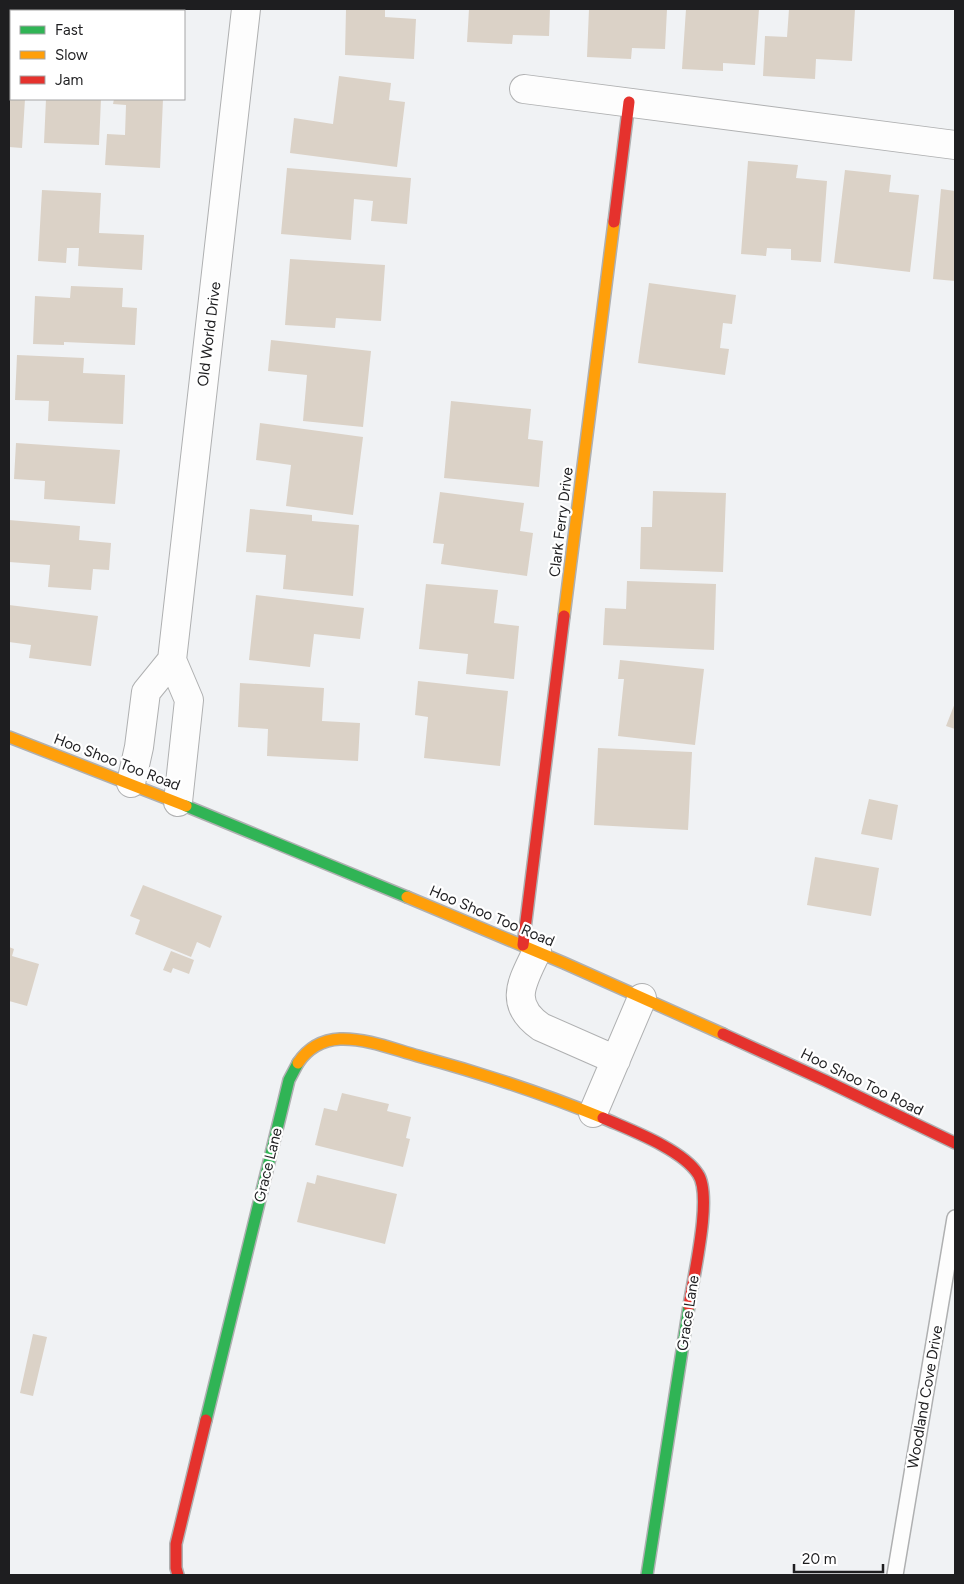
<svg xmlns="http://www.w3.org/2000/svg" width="964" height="1584" viewBox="0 0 964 1584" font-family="Figtree,sans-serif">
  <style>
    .building { fill: #dbd2c7 }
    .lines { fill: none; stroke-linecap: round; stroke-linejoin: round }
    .lane-casing { stroke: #afb0b1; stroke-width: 18 }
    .street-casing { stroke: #afb0b1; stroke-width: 30 }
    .fast-casing { stroke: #afb0b1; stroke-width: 14 }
    .slow-casing { stroke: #afb0b1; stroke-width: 14 }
    .jam-casing { stroke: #afb0b1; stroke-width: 14 }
    .lane { stroke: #fdfdfd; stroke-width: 15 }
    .street { stroke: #fdfdfd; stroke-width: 28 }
    .fast { stroke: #30b455; stroke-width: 11 }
    .slow { stroke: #ff9f0a; stroke-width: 11 }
    .jam { stroke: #e5322d; stroke-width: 11 }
    .labels { text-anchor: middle; stroke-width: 4.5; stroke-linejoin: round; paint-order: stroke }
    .street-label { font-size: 15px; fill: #1e1e20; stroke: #fff }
  </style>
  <rect width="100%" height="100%" fill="#f0f2f4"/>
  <path class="building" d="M 346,9 L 385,9 L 385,17 L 416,19 L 414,59 L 345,55 Z
    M 469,9 L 550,9 L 549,36 L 513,35 L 512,44 L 467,42 Z
    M 589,9 L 667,9 L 665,49 L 632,48 L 631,59 L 587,57 Z
    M 686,9 L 759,9 L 755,65 L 723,63 L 723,71 L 682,69 Z
    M 789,9 L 855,9 L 852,61 L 816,59 L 815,79 L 763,76 L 765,36 L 787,37 Z
    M 9,22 L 11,22 L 11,99 L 25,99 L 22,148 L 9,147 Z
    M 339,76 L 391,83 L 389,100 L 405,102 L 397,167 L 290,153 L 294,118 L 333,124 Z
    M 46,99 L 101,99 L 99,145 L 44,143 Z
    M 114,99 L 163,99 L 160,168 L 105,165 L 107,134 L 125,135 L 126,105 L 113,104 Z
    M 748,161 L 798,165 L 796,178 L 827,181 L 821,262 L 791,260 L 791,249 L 767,248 L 766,256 L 741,254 Z
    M 287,168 L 411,178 L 407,224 L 371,221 L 373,201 L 354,199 L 351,240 L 281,234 Z
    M 845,170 L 891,175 L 889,192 L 919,195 L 910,272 L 834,263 Z
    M 941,189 L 955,191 L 955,281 L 933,279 Z
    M 42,190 L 101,193 L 99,233 L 144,235 L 142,270 L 78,266 L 79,248 L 67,248 L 66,263 L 38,261 Z
    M 290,259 L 385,265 L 381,321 L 336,318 L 335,328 L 285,325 Z
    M 649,283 L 736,295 L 732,324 L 723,323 L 720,348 L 729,349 L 725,375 L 638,363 Z
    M 71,286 L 123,288 L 122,307 L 137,308 L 135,345 L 64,342 L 64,345 L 33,344 L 35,296 L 70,298 Z
    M 271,340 L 371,351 L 363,427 L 303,421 L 307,375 L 268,371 Z
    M 17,355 L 84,358 L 83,373 L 125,375 L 123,424 L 48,421 L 49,401 L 15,400 Z
    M 451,401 L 531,409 L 528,439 L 543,441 L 539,487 L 444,478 Z
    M 260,423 L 363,437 L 353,515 L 286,506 L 291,465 L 256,460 Z
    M 16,443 L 120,450 L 115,504 L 44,499 L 45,481 L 14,479 Z
    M 653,491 L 726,493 L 723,572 L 640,569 L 641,527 L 652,527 Z
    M 440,492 L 524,503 L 520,531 L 533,533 L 527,576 L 441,564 L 444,544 L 433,543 Z
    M 250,509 L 312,515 L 312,521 L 359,525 L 353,596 L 283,589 L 286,555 L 246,552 Z
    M 9,520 L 80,526 L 79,540 L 111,543 L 109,570 L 93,569 L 91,590 L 48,587 L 50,565 L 9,562 Z
    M 627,581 L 716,584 L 714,650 L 603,645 L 605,608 L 626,609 Z
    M 426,584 L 498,590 L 494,623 L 519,626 L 514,679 L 466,674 L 468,654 L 419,649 Z
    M 256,595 L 364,608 L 360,639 L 314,634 L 310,667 L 249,660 Z
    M 9,605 L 98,616 L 91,666 L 29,658 L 31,645 L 9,642 Z
    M 620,660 L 704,669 L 695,745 L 618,736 L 624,679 L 618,679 Z
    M 418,681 L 508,691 L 500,766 L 424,758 L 428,717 L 415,715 Z
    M 240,683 L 324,688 L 322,721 L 360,723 L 358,761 L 267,756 L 268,729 L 238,727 Z
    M 955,703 L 955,729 L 946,726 Z
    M 598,748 L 692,752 L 688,830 L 594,825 Z
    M 869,799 L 898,805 L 892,840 L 861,834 Z
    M 815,857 L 879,868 L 871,916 L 807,905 Z
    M 143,885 L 222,916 L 210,948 L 197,942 L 191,957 L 135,934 L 140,920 L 130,916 Z
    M 9,947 L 14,949 L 12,956 L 39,964 L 27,1006 L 9,1001 Z
    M 171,951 L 194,960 L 189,974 L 173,968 L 171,973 L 163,970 Z
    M 342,1093 L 389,1104 L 387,1111 L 411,1117 L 406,1138 L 410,1139 L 403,1167 L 315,1145 L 324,1108 L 337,1111 Z
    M 317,1175 L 397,1194 L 385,1244 L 297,1222 L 307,1182 L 315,1184 Z
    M 33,1334 L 47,1337 L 33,1396 L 20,1393 Z"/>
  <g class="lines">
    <g class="lane-casing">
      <path id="lane" d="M 895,1575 L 955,1218"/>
    </g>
    <g class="street-casing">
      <path id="street" d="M 524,89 L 955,145
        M 131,783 L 139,747 L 146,692 L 172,660
        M 178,802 L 189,700 L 172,660 L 246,9
        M 537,951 C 523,981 507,1003 541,1027 L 616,1060
        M 593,1113 L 642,998"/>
    </g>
    <g class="fast-casing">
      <path id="fast" d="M 186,806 L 407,897
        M 206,1420 L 289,1080 L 298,1063
        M 647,1575 L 689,1306"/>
    </g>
    <g class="slow-casing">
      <path id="slow" d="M 564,616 L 614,222
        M 9,737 L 186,806
        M 407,897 L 564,963 L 723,1034
        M 298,1063 C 308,1048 322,1040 340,1039 C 366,1038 393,1049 418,1056 C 481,1073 542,1093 603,1118"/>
    </g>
    <g class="jam-casing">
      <path id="jam" d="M 614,222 L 629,102
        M 523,945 L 564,616
        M 723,1034 L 826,1081 L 955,1143
        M 603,1118 C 630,1130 682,1149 698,1174 C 713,1196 693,1278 689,1306
        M 178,1575 L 176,1568 L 176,1544 L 206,1420"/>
    </g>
    <use href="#lane" class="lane"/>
    <use href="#street" class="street"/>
    <use href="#fast" class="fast"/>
    <use href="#slow" class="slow"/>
    <use href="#jam" class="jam"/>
  </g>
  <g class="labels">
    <g class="street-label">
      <text transform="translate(209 334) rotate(-83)" y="5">Old World Drive</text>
      <text transform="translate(561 522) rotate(-83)" y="5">Clark Ferry Drive</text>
      <text transform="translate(117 762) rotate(21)" y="5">Hoo Shoo Too Road</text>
      <text transform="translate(492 916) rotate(23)" y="5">Hoo Shoo Too Road</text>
      <text transform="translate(862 1082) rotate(26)" y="5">Hoo Shoo Too Road</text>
      <text transform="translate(268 1165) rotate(-76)" y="5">Grace Lane</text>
      <text transform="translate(688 1313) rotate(-81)" y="5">Grace Lane</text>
      <text transform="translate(925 1397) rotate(-80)" y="5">Woodland Cove Drive</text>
    </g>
  </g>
  <rect width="964" height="1584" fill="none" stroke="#1e1e20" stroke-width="20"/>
  <rect x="10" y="10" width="175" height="90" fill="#ffffff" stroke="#a5a5a6"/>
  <rect x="20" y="26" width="25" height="8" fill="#30b455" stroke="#a5a5a6"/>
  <text x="55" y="35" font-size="15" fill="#1e1e20">Fast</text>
  <rect x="20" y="51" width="25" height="8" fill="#ff9f0a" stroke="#a5a5a6"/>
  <text x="55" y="60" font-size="15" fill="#1e1e20">Slow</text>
  <rect x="20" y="76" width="25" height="8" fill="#e5322d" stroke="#a5a5a6"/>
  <text x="55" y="85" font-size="15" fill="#1e1e20">Jam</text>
  <path d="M794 1564v8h89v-8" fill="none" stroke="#1e1e20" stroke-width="2.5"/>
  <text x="802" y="1564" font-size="15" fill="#1e1e20" stroke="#ffffff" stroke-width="4" paint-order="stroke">20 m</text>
</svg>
